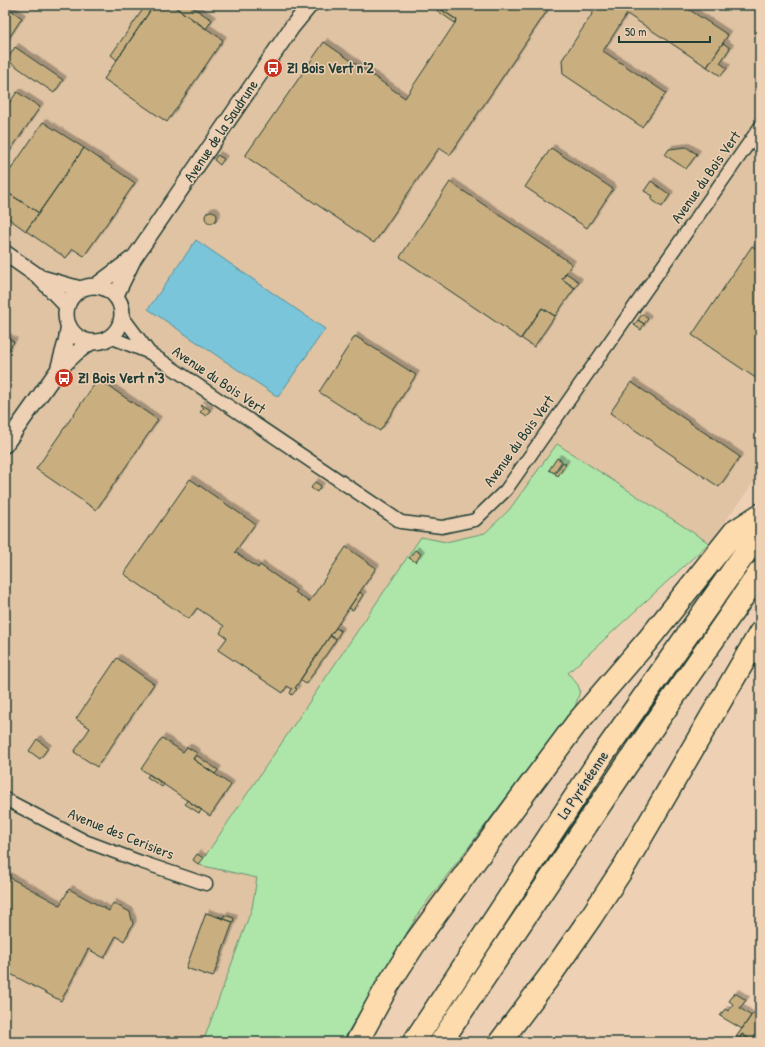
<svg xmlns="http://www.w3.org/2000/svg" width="765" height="1047" viewBox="0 0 765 1047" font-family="'Patrick Hand',sans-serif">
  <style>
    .built { fill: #dfc3a3 }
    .green { fill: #aee6aa; stroke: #66926f }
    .water { fill: #7ac5da; stroke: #568f98 }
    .building { fill: #c9ae7f; stroke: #1f3d34; filter: url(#shadow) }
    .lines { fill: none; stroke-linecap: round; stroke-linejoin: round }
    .minor-casing { stroke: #1f3d34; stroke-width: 15 }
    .tertiary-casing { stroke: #1f3d34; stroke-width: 18 }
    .motorway-casing { stroke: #1f3d34; stroke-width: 25 }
    .minor { stroke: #eed1b5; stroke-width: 12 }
    .tertiary { stroke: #eed1b5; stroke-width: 15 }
    .motorway { stroke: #fedbac; stroke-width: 22 }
    .labels { text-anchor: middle; stroke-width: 3; stroke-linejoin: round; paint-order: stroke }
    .poi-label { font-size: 15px; font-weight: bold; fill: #1f3d34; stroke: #eed1b5; text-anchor: start }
    .street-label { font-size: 15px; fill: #1f3d34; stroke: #eed1b5 }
  </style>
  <defs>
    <filter id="shadow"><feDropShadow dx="3.5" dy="-3.5" stdDeviation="0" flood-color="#0004"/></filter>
  </defs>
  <rect width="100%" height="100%" fill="#eed1b5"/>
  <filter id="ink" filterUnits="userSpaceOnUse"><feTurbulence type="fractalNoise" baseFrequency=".025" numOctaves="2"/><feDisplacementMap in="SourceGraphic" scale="8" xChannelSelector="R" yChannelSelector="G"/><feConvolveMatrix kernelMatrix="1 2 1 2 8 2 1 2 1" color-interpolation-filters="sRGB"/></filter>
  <g filter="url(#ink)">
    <path class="built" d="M 5,5 L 760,5 L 760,474 L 709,543 L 557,444 L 509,510 L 484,533 L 446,542 L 421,538 L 199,864 L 258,878 L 252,908 L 203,1042 L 5,1042 Z"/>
    <path class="green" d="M 557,444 L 709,543 L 568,673 L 578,685 L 580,691 L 575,707 L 420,911 L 342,1042 L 203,1042 L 252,908 L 257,878 L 199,865 L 421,537 L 446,542 L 485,533 L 509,510 Z"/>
    <path class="water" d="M 196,240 L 325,329 L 278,397 L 148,309 Z"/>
    <path class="building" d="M 146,5 L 154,5 L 117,60 L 111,55 Z
      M 154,5 L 172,5 L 223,40 L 167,122 L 104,79 Z
      M 172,5 L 189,5 L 212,20 L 206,29 Z
      M 429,5 L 434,5 L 457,20 L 455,23 Z
      M 434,5 L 551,5 L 450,155 L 439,148 L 374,243 L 245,156 L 324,42 L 405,98 L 457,20 Z
      M 598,5 L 682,5 L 728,35 L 707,67 L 627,14 L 603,51 L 666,93 L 642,127 L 563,74 L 562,60 Z
      M 5,6 L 22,18 L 5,44 Z
      M 723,43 L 730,48 L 720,63 L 727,68 L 721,76 L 707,67 Z
      M 15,47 L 63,80 L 54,93 L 7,60 Z
      M 17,92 L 40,107 L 5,158 L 5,109 Z
      M 43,122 L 84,148 L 39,213 L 5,191 L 5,178 Z
      M 686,147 L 697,154 L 686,169 L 665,155 L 669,149 Z
      M 84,148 L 135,183 L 84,256 L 73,249 L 66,258 L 26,231 Z
      M 551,148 L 613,189 L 587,228 L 525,187 Z
      M 217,155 L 224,159 L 220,165 L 214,160 Z
      M 651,181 L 670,195 L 662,207 L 651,199 L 653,196 L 644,191 Z
      M 450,182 L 572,264 L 562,279 L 575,288 L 555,316 L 542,308 L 521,339 L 400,257 Z
      M 5,191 L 39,213 L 26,231 L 5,216 Z
      M205 217a6 6 0 1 1 12 0a6 6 0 1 1-12 0Z
      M 752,246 L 760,252 L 760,381 L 692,335 Z
      M 566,273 L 579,282 L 575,288 L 562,279 Z
      M 542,308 L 555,316 L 534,347 L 521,338 Z
      M 642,314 L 648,319 L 644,324 L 638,320 Z
      M 638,320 L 644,324 L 641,330 L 634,325 Z
      M 5,336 L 14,342 L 5,355 Z
      M 355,336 L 416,375 L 380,431 L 319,392 Z
      M 98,379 L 158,420 L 96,510 L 36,469 Z
      M 631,382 L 740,457 L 719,487 L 610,413 Z
      M 201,404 L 210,410 L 206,416 L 200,412 L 204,408 L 200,405 Z
      M 557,458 L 562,461 L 554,473 L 549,470 Z
      M 563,462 L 566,464 L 558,476 L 555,474 Z
      M 190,479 L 255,524 L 235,552 L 258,568 L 260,565 L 296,590 L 295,592 L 309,602 L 346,547 L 376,568 L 295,688 L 297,689 L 292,695 L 290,693 L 292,689 L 287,686 L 283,693 L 218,650 L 227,638 L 220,633 L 224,626 L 197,608 L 189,619 L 124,574 Z
      M 315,482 L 321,486 L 317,492 L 311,488 Z
      M 415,550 L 421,554 L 416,562 L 409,558 Z
      M 360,592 L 363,595 L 353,610 L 349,608 Z
      M 336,628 L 341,631 L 336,639 L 330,635 Z
      M 330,636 L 336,640 L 306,684 L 300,680 Z
      M 117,658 L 154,684 L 97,767 L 74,752 L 90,728 L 76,719 Z
      M 162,738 L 183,752 L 187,747 L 197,753 L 193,759 L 231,785 L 210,816 L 141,769 Z
      M 37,739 L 48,748 L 40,759 L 29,751 Z
      M 196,755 L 218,770 L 215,774 L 193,759 Z
      M 149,774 L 164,784 L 162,787 L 147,777 Z
      M 187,800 L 202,810 L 199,813 L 185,804 Z
      M 197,854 L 203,858 L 198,864 L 193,860 Z
      M 5,875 L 60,905 L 69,889 L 109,911 L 113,903 L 130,912 L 133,924 L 124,941 L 116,936 L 104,958 L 88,949 L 61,1001 L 5,971 Z
      M 206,913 L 233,922 L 213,977 L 186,968 Z
      M 224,915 L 234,918 L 233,922 L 218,917 L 218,916 L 223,918 Z
      M 735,993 L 746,1000 L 740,1008 L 751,1016 L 742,1029 L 720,1016 L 725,1009 L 728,1011 L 733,1004 L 729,1001 Z
      M 753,1013 L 760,1018 L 760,1030 L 756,1035 L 759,1036 L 754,1042 L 742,1034 L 739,1039 L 736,1037 Z
      M 742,1034 L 753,1042 L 744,1042 L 739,1039 Z"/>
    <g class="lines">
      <g class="minor-casing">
        <path id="minor" d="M 122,316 L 149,352
          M 110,337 L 150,353 L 401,522 L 442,527 L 475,520 L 506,490 L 760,127
          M 5,799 L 85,841 L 141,862 L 206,884"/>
      </g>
      <g class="tertiary-casing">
        <path id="tertiary" d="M 5,253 L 38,276 L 67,306
          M 38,277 L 80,289
          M 97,285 L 133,258
          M66 314a28 28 0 1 1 56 0a28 28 0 1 1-56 0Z
          M 116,295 L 134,258 L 292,27 L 310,5
          M 58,370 L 66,342 L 69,326
          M 5,445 L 58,370 L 76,353 L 91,342"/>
      </g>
      <g class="motorway-casing">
        <path id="motorway" d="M 357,1042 L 388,985 L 417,940 L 526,791 L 576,724 L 648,640 L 734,532 L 760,515
          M 414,1042 L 604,753 L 760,532
          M 441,1042 L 626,766 L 760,572
          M 500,1042 L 552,973 L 591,917 L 625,865 L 760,633"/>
      </g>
      <use href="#minor" class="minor"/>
      <use href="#tertiary" class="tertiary"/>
      <use href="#motorway" class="motorway"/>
    </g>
  </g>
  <defs>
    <g id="bus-disc" transform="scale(1)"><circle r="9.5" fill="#c8321e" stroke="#eed1b5"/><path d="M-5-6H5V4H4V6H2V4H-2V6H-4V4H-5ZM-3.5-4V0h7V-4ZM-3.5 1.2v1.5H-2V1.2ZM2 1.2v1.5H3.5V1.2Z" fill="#fff"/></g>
  </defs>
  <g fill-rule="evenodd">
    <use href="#bus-disc" x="273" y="68"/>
    <use href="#bus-disc" x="64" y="378"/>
  </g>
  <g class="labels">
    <g class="poi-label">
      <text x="287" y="73">ZI Bois Vert n°2</text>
      <text x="78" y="383">ZI Bois Vert n°3</text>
    </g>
    <g class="street-label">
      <text transform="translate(221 131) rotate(-56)" y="5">Avenue de la Saudrune</text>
      <text transform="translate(706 177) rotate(-55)" y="5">Avenue du Bois Vert</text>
      <text transform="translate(219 380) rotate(34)" y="5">Avenue du Bois Vert</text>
      <text transform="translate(519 441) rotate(-54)" y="5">Avenue du Bois Vert</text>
      <text transform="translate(583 785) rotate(-56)" y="5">La Pyrénéenne</text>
      <text transform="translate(121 834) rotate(22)" y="5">Avenue des Cerisiers</text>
    </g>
  </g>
  <rect width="765" height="1047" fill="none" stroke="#eed1b5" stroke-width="20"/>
  <rect x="10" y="10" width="745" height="1027" fill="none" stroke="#1f3d34" stroke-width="1.5" filter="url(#ink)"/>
  <path d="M619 36v6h91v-6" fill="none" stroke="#1f3d34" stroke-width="2"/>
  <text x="625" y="36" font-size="12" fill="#1f3d34" stroke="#eed1b5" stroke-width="3" paint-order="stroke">50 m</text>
</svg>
